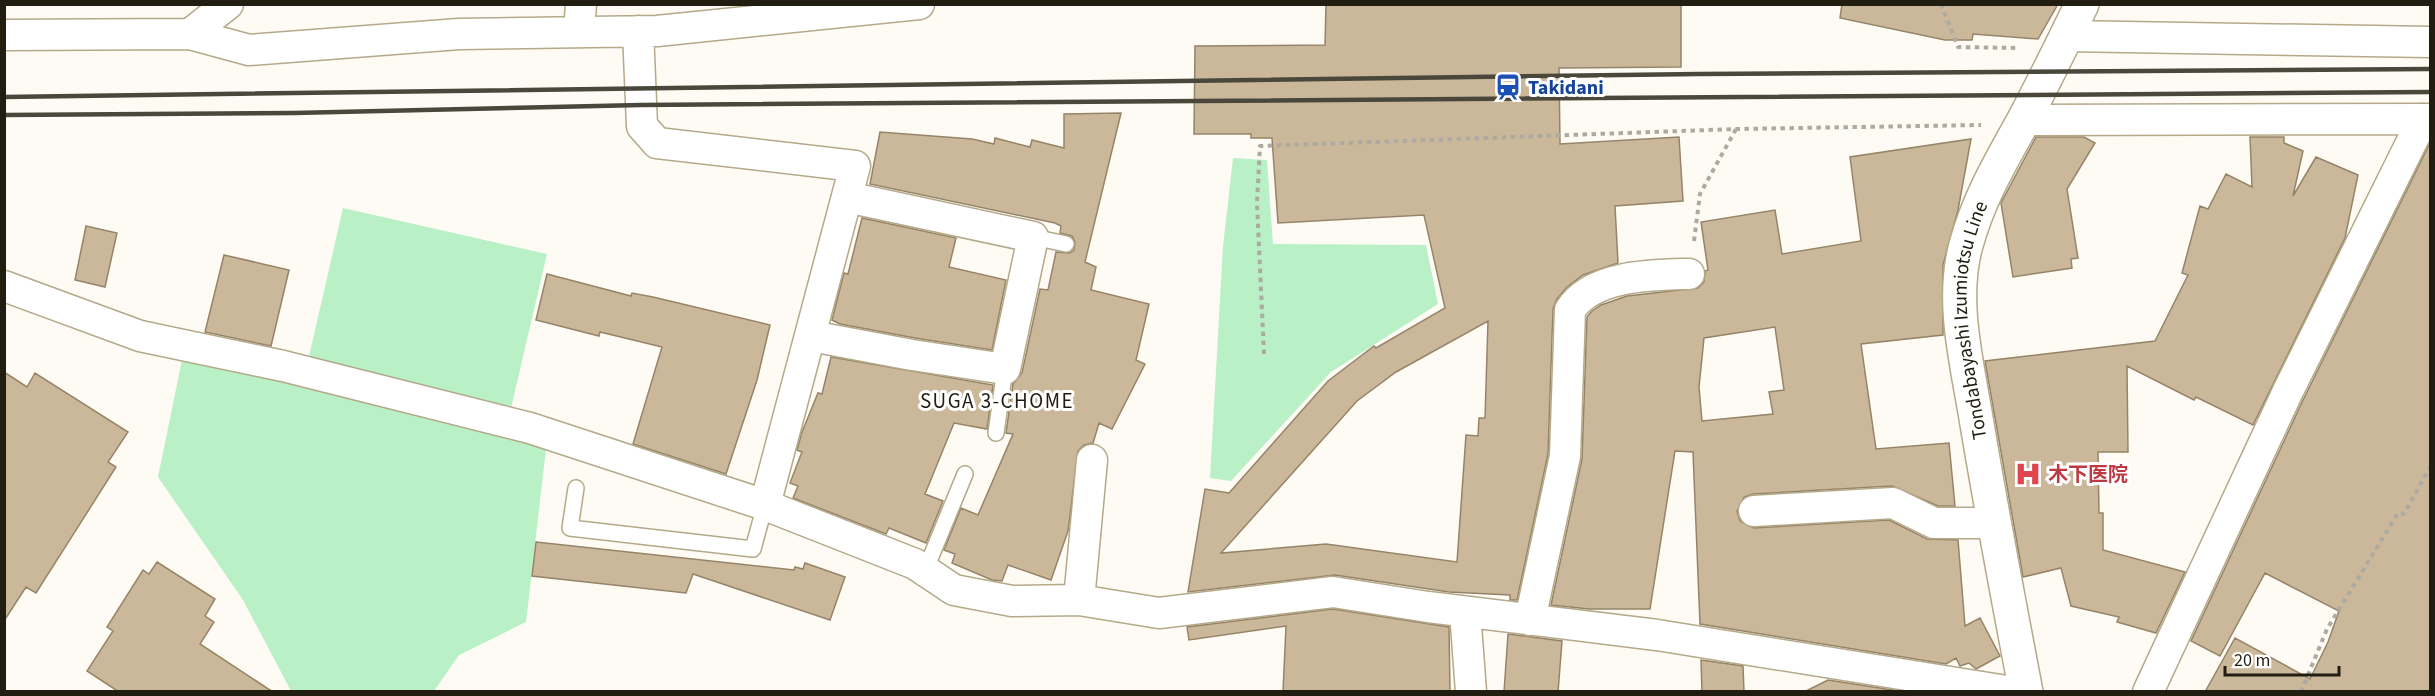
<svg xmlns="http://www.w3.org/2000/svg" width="2435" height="696" viewBox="0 0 2435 696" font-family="'Source Sans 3','Noto Sans JP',sans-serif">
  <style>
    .green { fill: #b9f0c6 }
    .building { fill: #cbb89a; stroke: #968468; stroke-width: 1.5; fill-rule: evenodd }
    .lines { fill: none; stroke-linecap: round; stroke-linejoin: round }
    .lane-casing { stroke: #b4a989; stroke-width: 18 }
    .street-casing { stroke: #b4a989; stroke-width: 33 }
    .primary-casing { stroke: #b4a989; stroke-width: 36 }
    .path { stroke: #adaaa1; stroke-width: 4; stroke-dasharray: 4.5 4.5; stroke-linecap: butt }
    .lane { stroke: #fff; stroke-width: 15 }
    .street { stroke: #fff; stroke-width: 30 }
    .primary { stroke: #fff; stroke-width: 33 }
    .rail { stroke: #4a473b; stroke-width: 4.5 }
    .labels { text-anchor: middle; stroke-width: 6; stroke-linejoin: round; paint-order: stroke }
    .transit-label { font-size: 20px; font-weight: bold; fill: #164399; stroke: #fff; text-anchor: start }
    .street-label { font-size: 20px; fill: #211d11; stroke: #fff }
    .health-label { font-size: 20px; font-weight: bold; fill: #be3a42; stroke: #fff; text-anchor: start }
    .neighbourhood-label { font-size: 21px; letter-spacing: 1.5px; fill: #211d11; stroke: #fff }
  </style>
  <rect width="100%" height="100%" fill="#fdfbf4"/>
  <path class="green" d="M 1233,158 L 1267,160 L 1273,244 L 1426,245 L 1438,304 L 1331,372 L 1231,481 L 1210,478 L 1223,246 Z
    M 343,208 L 547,254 L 511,408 L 308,361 Z
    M 183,355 L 547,440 L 526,622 L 459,655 L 434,691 L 291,691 L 243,600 L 158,477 Z"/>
  <path class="building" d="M 1326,4 L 1681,4 L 1681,67 L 1559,68 L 1560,144 L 1679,137 L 1683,201 L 1615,206 L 1618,263 L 1583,275 L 1567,287 L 1557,299 L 1553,309 L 1548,454 L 1517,600 L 1510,600 L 1510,595 L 1449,592 L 1335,575 L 1188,592 L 1205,489 L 1229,493 L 1328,381 L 1374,346 L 1376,348 L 1445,308 L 1424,215 L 1278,223 L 1272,138 L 1251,138 L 1251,134 L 1194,134 L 1195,46 L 1325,45 ZM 1488,321 L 1485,418 L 1479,418 L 1478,436 L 1466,435 L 1457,562 L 1326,544 L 1221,553 L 1357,401 L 1396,372 Z
    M 1842,4 L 2058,4 L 2038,39 L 1973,34 L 1972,40 L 1945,40 L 1840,18 Z
    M 1121,113 L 1085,262 L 1096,267 L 1091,290 L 1149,304 L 1136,360 L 1145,364 L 1112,429 L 1099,423 L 1093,443 L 1084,445 L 1078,451 L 1068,531 L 1051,580 L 1008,565 L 1002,581 L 992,580 L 952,563 L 955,554 L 944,550 L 961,508 L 978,515 L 1013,434 L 1006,433 L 1013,384 L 1022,373 L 1040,289 L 1048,290 L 1056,252 L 1070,253 L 1074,250 L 1075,242 L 1072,236 L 1060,233 L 1061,226 L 1055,223 L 870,184 L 880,132 L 972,139 L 994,144 L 995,138 L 1030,147 L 1032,140 L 1064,148 L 1064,114 Z
    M 2036,137 L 2084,137 L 2095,143 L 2067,189 L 2078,258 L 2071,259 L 2072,268 L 2013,277 L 2001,203 Z
    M 2250,137 L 2284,137 L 2284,143 L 2303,151 L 2293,196 L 2316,157 L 2358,175 L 2345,238 L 2253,425 L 2196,397 L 2194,400 L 2127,366 L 2128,452 L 2098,452 L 2099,513 L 2103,513 L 2103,550 L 2185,572 L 2156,633 L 2117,622 L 2119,617 L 2071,606 L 2061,568 L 2023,577 L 1985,361 L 2155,341 L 2188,275 L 2182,273 L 2200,206 L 2208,209 L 2226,174 L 2252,187 Z
    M 1971,139 L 1958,210 L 1943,265 L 1943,335 L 1861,344 L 1876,449 L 1949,443 L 1955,506 L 1938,506 L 1892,486 L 1753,494 L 1744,497 L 1737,511 L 1740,521 L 1754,528 L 1889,520 L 1927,539 L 1958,540 L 1965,626 L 1980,618 L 2000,656 L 1976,669 L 1969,663 L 1960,666 L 1956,658 L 1946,664 L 1700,624 L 1693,452 L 1675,451 L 1650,609 L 1589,609 L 1551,605 L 1582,459 L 1587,317 L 1592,311 L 1601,305 L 1627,296 L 1698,288 L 1704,282 L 1705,271 L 1708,270 L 1701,222 L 1775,210 L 1782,254 L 1861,241 L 1850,157 ZM 1775,327 L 1784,390 L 1769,392 L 1773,414 L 1702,421 L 1699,387 L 1704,338 Z
    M 2430,143 L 2430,692 L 2205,692 L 2235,638 L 2310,679 L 2328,642 L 2339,611 L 2265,573 L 2220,656 L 2191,641 L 2304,398 Z
    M 862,218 L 956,238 L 949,267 L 1006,280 L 992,350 L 915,338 L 840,324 L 832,320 L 844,273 L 848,274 Z
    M 86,226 L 117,233 L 105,287 L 75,280 Z
    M 224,255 L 289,270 L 271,346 L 205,332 Z
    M 547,274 L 631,296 L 632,293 L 653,297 L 770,325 L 757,380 L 726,474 L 633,444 L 662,347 L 600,332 L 599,336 L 536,320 Z
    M 831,357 L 993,385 L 987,429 L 954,423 L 925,494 L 943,501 L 926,543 L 889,528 L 886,534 L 793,498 L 798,486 L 790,483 L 802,452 L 797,450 L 802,432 L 818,393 L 822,394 Z
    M 4,372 L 27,387 L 35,373 L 128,432 L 108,462 L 116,467 L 36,593 L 26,587 L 4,621 Z
    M 536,542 L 794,570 L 795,567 L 803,569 L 805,563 L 845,577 L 830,620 L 693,574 L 686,593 L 532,576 Z
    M 157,562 L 215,599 L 205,616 L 214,622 L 200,644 L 273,692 L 119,692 L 87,671 L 113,631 L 107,627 L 143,570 L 149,574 Z
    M 1333,609 L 1449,627 L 1450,692 L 1283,692 L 1286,626 L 1189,640 L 1187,627 Z
    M 1508,634 L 1562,641 L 1558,692 L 1504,692 Z
    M 1701,660 L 1743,666 L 1744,692 L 1702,692 Z
    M 1828,680 L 1899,691 L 1804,692 Z"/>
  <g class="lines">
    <g class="lane-casing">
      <path id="lane" d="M 1033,237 L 1066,244
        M 996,433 L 1005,369
        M 576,488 L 570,528 L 753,549 L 765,505
        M 925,571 L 965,474"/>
    </g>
    <g class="street-casing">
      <path id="street" d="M 638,31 L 642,126 L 657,143 L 855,166 L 765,505
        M 579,32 L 581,4
        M 190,34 L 228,4
        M 4,35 L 190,34 L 249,50 L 459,34 L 657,31 L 919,4
        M 2066,36 L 2430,42
        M 2024,120 L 2430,119
        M 4,286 L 140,336 L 283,366 L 530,428 L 765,505 L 915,564 L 954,590 L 1012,601 L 1079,600 L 1159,613 L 1333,592 L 1428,607 L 1657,635 L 2013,692
        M 811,336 L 912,355 L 1005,369 L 1033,237 L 847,197
        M 1754,511 L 1893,503 L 1934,523 L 1994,523
        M 1079,600 L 1092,460
        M 1465,612 L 1471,692
        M 1530,620 L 1565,456 L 1570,310 C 1592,275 1651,275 1689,274
        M 2148,692 L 2288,391 L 2423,119"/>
    </g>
    <g class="primary-casing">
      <g id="primary">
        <path id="s1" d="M 2026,692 C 2009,603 1992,514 1977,424 C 1968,367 1950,302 1966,245 C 1980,194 2003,159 2027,114 C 2046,78 2064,41 2082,4"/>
      </g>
    </g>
    <path class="path" d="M 1941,4 L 1958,47 L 2019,48
      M 1694,241 L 1700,194 L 1736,129
      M 1264,354 L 1257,203 L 1260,146 L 1737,129 L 1981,125
      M 2301,692 L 2327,629 L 2398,513 L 2404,514 L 2430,467"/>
    <use href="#lane" class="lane"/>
    <use href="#street" class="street"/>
    <use href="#primary" class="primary"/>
    <path class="rail" d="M 4,97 L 1699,74 L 2430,69
      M 4,115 L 294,113 L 641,105 L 2430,92"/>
  </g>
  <defs>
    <g id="station-bare" transform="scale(2.07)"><path d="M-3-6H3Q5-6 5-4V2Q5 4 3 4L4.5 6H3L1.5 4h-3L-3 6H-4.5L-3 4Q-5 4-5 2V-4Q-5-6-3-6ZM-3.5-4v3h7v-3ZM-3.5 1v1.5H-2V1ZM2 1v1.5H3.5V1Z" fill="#1a4fb4" stroke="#fff" stroke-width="2.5" paint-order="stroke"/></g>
    <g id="hospital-bare" transform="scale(2.07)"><path d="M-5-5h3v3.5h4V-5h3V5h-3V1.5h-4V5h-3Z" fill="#e0444e" stroke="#fff" stroke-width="2.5" paint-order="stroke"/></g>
  </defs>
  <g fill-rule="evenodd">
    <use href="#station-bare" x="1508" y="87"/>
    <use href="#hospital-bare" x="2028" y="474"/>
  </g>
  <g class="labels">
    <g class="transit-label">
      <text x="1528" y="94">Takidani</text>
    </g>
    <g class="street-label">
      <text dy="7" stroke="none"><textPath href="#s1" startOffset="378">Tondabayashi Izumiotsu Line</textPath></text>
    </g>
    <g class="health-label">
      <text x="2048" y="481">木下医院</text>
    </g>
    <g class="neighbourhood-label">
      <text x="997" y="408">SUGA 3-CHOME</text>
    </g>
  </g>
  <rect width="2435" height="696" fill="none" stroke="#211d11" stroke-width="12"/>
  <path d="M2225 666v9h114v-9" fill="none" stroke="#211d11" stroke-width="3"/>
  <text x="2234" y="666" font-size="18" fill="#211d11" stroke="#ffffff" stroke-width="4.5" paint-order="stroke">20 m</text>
</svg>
